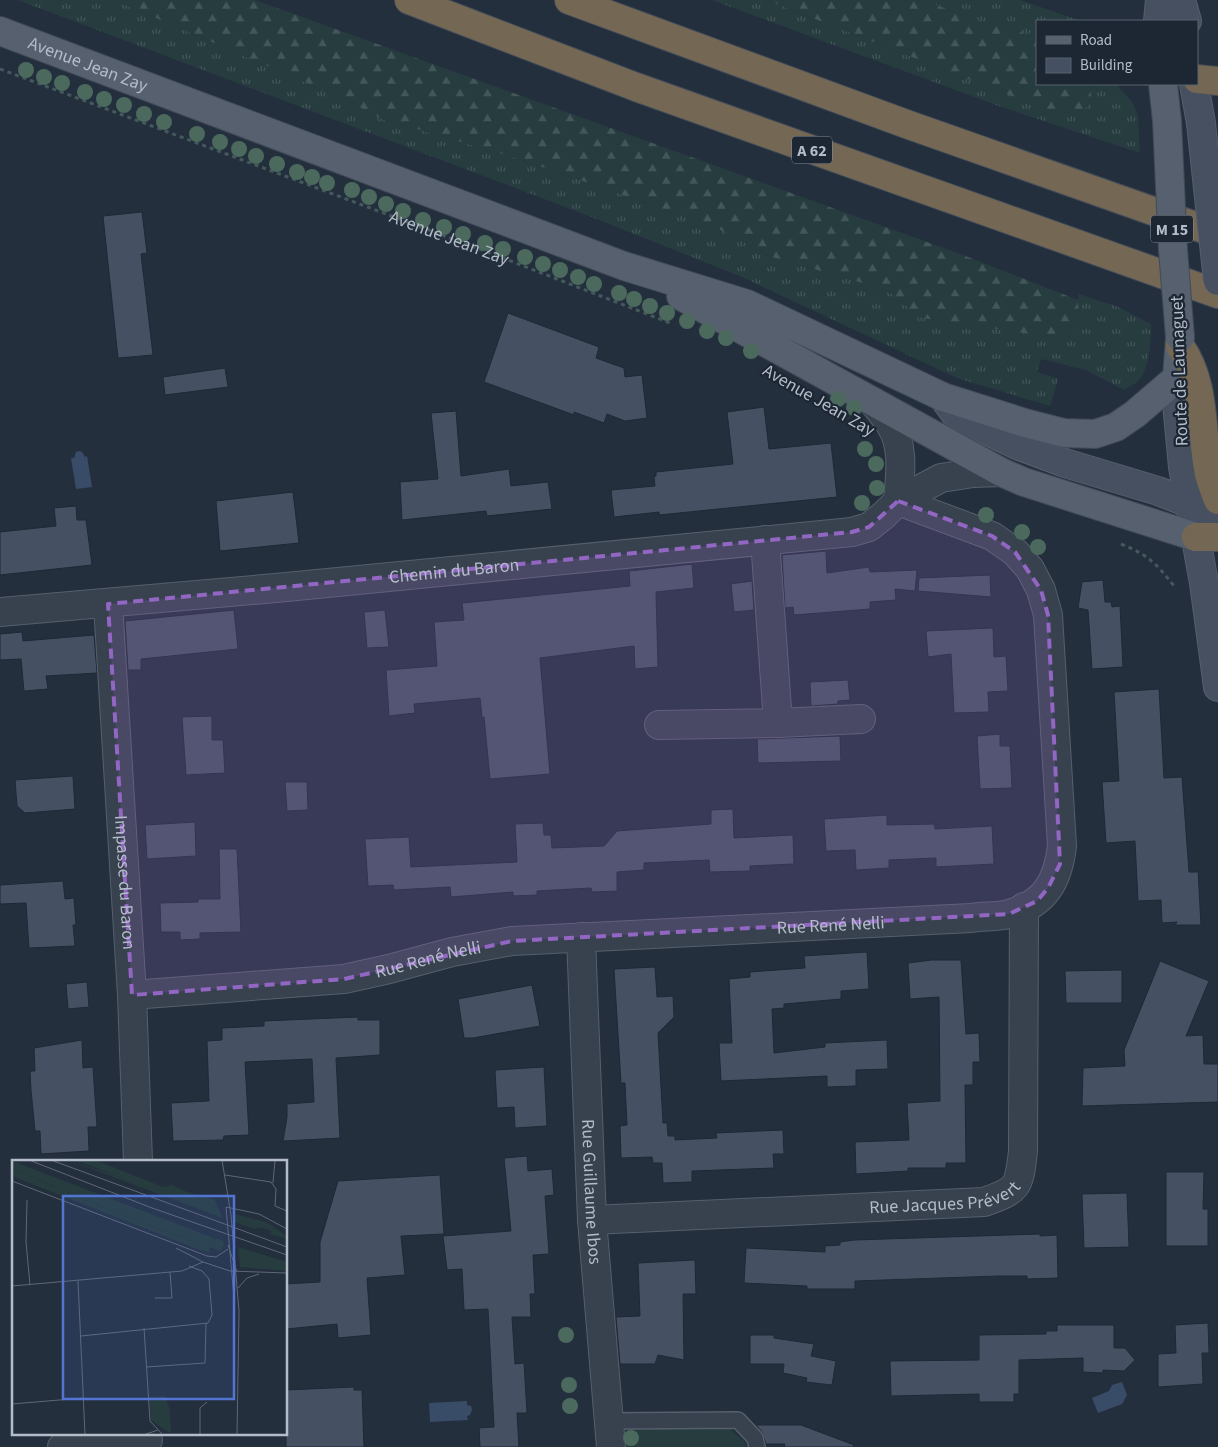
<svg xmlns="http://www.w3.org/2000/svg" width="1218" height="1447" viewBox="0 0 1218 1447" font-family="'Source Sans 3',sans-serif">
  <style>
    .grass { fill: url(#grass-tufts) }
    .forest { fill: url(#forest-firs) }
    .park { fill: #263c3f }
    .water { fill: #394c67 }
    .building { fill: #455162; stroke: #1f2835 }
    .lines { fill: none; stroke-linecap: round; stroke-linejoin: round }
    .lane-casing { stroke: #565f6c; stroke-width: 18 }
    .street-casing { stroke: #565f6c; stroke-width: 30 }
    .secondary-casing { stroke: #565f6c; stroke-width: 30 }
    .primary-casing { stroke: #414a57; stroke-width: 30 }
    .highway-casing { stroke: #434c59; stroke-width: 30 }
    .path { stroke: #44595c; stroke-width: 3; stroke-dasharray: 4 4; stroke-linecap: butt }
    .lane { stroke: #38414e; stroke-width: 15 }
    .street { stroke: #38414e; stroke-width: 28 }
    .secondary { stroke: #465061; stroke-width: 28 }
    .primary { stroke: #56606e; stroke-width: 28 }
    .highway { stroke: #746855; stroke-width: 28 }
    .secondary-bridge-casing { stroke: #565f6c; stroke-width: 30; stroke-linecap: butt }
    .primary-bridge-casing { stroke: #414a57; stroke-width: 30; stroke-linecap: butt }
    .secondary-bridge { stroke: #465061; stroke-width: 28 }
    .primary-bridge { stroke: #56606e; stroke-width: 28 }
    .tree { fill: #4b6a5d }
    .marked { fill: #9266c3; fill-opacity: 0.2; stroke: #9266c3; stroke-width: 4; stroke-dasharray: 10 6; stroke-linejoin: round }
    .labels { text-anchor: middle; stroke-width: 4.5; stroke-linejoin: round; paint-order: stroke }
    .shield { fill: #1d2633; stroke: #878f9c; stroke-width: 1 }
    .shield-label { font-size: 16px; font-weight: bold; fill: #b4bcc9 }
    .street-label { font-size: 18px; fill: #b4bcc9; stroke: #1d2633 }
    .inset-road { fill: none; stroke: #5e6776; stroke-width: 1 }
    .view { fill: #5274d3; fill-opacity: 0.15; stroke: #5274d3; stroke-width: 2.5 }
    .inset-edge { fill: none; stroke: #b4bcc9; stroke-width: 2.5 }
  </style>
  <defs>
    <pattern id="grass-tufts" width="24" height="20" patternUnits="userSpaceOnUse" patternTransform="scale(1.25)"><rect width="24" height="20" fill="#263c3f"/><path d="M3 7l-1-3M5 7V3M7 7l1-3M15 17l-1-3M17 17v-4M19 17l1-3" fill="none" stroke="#435659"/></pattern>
    <pattern id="forest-firs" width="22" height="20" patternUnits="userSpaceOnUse" patternTransform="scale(1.25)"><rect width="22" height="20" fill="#263c3f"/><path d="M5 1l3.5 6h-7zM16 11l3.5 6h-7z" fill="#435659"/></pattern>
  </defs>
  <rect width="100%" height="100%" fill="#242f3e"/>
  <path class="grass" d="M 18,0 L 114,0 L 344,99 L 382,119 L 519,159 L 713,226 L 772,257 L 873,286 L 892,294 L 922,318 L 1079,319 L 1078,300 L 1079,294 L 1118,307 L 1151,324 C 1151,341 1150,370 1137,382 C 1133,385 1128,387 1124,390 L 1086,370 L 1041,359 L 1037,372 L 1058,379 L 1050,406 L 957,378 L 742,277 L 589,216 Z
    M 712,0 L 767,0 L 1057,114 L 1092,102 L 1090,84 L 1116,84 L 1132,102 L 1138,116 L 1140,153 L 996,105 Z
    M 922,0 L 1020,0 L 1081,21 L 1037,21 L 1037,41 L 1016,29 L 978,20 Z"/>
  <path class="forest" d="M 114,0 L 255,0 L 963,255 L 1078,300 L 1079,319 L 1072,340 L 922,318 L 892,294 L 873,286 L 772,257 L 713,226 L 519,159 L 382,119 L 344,99 Z
    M 767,0 L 922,0 L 978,20 L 1016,29 L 1037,41 L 1037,84 L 1090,84 L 1092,102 L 1078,115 L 1057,114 Z"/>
  <path class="park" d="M 727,1426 L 746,1443 L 746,1447 L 619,1447 L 617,1431 Z"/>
  <path class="water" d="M 79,451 L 82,452 L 85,457 L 87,456 L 92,487 L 76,489 L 71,458 L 74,458 L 76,452 Z
    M 1122,1382 L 1127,1395 L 1122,1404 L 1098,1413 L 1092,1398 L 1109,1391 L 1112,1385 Z
    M 467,1401 L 467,1405 L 471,1406 L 472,1410 L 470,1415 L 467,1416 L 468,1420 L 430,1422 L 429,1403 Z"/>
  <path class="building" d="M 142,212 L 147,253 L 141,254 L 153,355 L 118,358 L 103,216 Z
    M 508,313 L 599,347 L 596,358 L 624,368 L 625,377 L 642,375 L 647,418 L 625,421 L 607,414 L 604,423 L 574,412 L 574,415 L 484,382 Z
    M 225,368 L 228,387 L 165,395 L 163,377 Z
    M 764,407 L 769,449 L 831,443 L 837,497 L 659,515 L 659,512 L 614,517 L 611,490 L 655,486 L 654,476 L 656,476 L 656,472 L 733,464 L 727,412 Z
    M 456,411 L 461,476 L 509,469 L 511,486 L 548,482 L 552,509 L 487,516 L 486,511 L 402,520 L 400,482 L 438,479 L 431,413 Z
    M 293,492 L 299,543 L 220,551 L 216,501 Z
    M 76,506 L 77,520 L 86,520 L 92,565 L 0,575 L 0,532 L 56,526 L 54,508 Z
    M 826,551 L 827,573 L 869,567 L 870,572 L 917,570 L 915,591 L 895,589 L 896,600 L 870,602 L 870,609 L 794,615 L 793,607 L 785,608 L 782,555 Z
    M 692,564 L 694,588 L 656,592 L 658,667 L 635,669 L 634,646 L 540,658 L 550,774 L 490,779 L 484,717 L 482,717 L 480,698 L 414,704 L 415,713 L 389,716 L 386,670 L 437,666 L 434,622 L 464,620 L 462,603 L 630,586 L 629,571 Z
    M 990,575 L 991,597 L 918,591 L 919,578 Z
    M 1103,580 L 1105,602 L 1111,602 L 1112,607 L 1120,606 L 1123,667 L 1092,669 L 1088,610 L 1078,608 L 1082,582 Z
    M 752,581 L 754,610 L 734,612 L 731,584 Z
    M 234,610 L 238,649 L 141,659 L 141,670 L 128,670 L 125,621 Z
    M 385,610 L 389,647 L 367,648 L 364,612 Z
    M 993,628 L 994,657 L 1006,656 L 1008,691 L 988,692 L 989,712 L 954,713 L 951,654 L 928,657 L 926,631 Z
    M 22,632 L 23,641 L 94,635 L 97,673 L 46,676 L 48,689 L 24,691 L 21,659 L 0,660 L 0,634 Z
    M 848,680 L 850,700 L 838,701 L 838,704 L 811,706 L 810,682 Z
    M 1159,689 L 1164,778 L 1182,777 L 1189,872 L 1197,872 L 1198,870 L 1201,925 L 1175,925 L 1177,922 L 1162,923 L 1161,900 L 1138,901 L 1135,841 L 1106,843 L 1102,782 L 1119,781 L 1114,692 Z
    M 212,716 L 212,740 L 223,740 L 225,773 L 186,775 L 182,717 Z
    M 1000,734 L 1000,746 L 1010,746 L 1012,788 L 980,789 L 977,736 Z
    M 840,736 L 841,761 L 758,763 L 757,739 Z
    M 73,776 L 75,809 L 25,813 L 17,806 L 15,780 Z
    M 285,782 L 307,782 L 308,810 L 287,811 Z
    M 733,809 L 734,838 L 793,835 L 794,864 L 750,866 L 750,871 L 710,872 L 709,860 L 644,863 L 644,870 L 617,872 L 617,891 L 592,892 L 591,888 L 537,891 L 537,895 L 513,896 L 513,892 L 451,897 L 450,887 L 394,890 L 393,885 L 368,886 L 365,839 L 409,837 L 411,867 L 517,862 L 515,824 L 543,823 L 544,835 L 551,835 L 552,848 L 604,846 L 617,831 L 711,824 L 711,810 Z
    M 887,815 L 887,825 L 934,824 L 935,829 L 992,826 L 994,864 L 936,867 L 936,858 L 889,860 L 889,868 L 856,870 L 855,850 L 826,851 L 824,819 Z
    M 195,822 L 196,856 L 147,859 L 145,825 Z
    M 219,849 L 237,849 L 241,932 L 200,933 L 200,939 L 180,940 L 180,932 L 161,932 L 160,903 L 198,902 L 198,899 L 220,899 Z
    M 63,881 L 65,899 L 74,898 L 76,925 L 73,925 L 75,946 L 29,948 L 26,903 L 0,904 L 0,885 Z
    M 867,952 L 869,989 L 841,991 L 841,999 L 784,1004 L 784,1008 L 772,1009 L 774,1053 L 825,1047 L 825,1043 L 887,1040 L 888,1069 L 856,1070 L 856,1086 L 827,1087 L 827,1076 L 721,1081 L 719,1043 L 732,1043 L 729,979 L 750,977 L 750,972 L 805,968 L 804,956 Z
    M 932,960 L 961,960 L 966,1034 L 979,1033 L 980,1062 L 973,1062 L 973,1085 L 965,1085 L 966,1163 L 946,1163 L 946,1168 L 908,1168 L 908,1171 L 856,1174 L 855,1142 L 909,1140 L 907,1103 L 940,1101 L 939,997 L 910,999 L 908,963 Z
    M 1160,961 L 1209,981 L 1186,1036 L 1203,1035 L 1204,1064 L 1218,1064 L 1218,1102 L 1082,1106 L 1083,1068 L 1125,1066 L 1124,1050 Z
    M 655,967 L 657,997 L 673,996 L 674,1017 L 658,1033 L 663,1123 L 667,1123 L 668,1136 L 675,1136 L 675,1140 L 717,1138 L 716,1133 L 783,1130 L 784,1154 L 773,1154 L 774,1168 L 692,1171 L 692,1182 L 663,1183 L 662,1163 L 653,1163 L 652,1157 L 621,1158 L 620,1126 L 627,1125 L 625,1083 L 621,1083 L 614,969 Z
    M 1122,970 L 1122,1003 L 1066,1003 L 1065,971 Z
    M 87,982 L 89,1007 L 68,1009 L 66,984 Z
    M 532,985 L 540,1026 L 473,1038 L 464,1038 L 458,999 Z
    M 358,1017 L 358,1020 L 380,1020 L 380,1055 L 336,1058 L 340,1138 L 283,1141 L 287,1117 L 287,1104 L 314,1102 L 312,1059 L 245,1062 L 249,1135 L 224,1136 L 223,1140 L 173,1141 L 171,1103 L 209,1101 L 207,1041 L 222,1040 L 222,1028 L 264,1026 L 264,1021 Z
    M 82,1040 L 83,1068 L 93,1067 L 97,1127 L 88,1127 L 89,1151 L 41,1154 L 40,1131 L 35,1131 L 31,1090 L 30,1071 L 35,1071 L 34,1048 Z
    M 544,1067 L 547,1126 L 515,1128 L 514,1107 L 497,1108 L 495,1070 Z
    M 527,1156 L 528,1171 L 552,1169 L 554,1195 L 545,1196 L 549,1254 L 533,1255 L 535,1294 L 530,1294 L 531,1317 L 512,1317 L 515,1364 L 524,1363 L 527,1413 L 517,1413 L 519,1447 L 480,1447 L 479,1428 L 494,1427 L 488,1309 L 464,1310 L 462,1269 L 447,1270 L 443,1236 L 511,1231 L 504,1158 Z
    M 1166,1172 L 1204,1172 L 1203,1209 L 1208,1209 L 1208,1246 L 1166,1246 Z
    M 440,1175 L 444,1234 L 401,1236 L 405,1275 L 367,1278 L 371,1335 L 338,1338 L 337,1324 L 286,1329 L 286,1284 L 320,1282 L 320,1242 L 338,1181 Z
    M 1127,1193 L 1129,1247 L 1084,1248 L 1082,1194 Z
    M 1040,1234 L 1040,1236 L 1057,1235 L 1058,1278 L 1027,1279 L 1027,1276 L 998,1276 L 855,1281 L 855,1289 L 807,1289 L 807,1286 L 744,1283 L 746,1248 L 825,1252 L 825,1246 L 840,1245 L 840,1242 L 854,1240 Z
    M 695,1260 L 696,1294 L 683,1294 L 684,1360 L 658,1355 L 655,1364 L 620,1364 L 616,1317 L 640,1316 L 638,1263 Z
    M 1208,1323 L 1209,1353 L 1202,1353 L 1203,1384 L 1158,1387 L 1158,1354 L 1176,1353 L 1175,1325 Z
    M 1057,1325 L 1114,1325 L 1114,1348 L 1125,1348 L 1135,1360 L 1124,1371 L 1103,1370 L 1103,1373 L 1083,1372 L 1083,1358 L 1019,1360 L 1019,1394 L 1014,1394 L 1014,1402 L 979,1402 L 979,1394 L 891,1396 L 890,1361 L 979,1360 L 979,1335 L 1046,1334 L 1046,1331 L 1057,1331 Z
    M 750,1335 L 774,1335 L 774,1338 L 814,1344 L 811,1356 L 836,1361 L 832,1385 L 806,1382 L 807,1378 L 783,1373 L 784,1364 L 750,1364 Z
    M 354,1387 L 354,1390 L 362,1390 L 364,1447 L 286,1447 L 286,1390 Z
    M 756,1425 L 801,1425 L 854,1445 L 853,1447 L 784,1447 L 785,1444 L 766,1444 L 762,1432 Z"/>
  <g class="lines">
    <g class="lane-casing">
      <path id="lane" d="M 609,1421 L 738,1420 L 755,1438 L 757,1447"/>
    </g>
    <g class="street-casing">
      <g id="street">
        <path d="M 873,402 C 879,409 885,417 890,424 C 905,447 900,475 898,501"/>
        <path id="s2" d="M 108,604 L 132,995 L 138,1161"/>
        <path id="s3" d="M 0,612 L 276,588 L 852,532 L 869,527 L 884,515 L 898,501 L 941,478 L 973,473 L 1001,472"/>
        <path d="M 778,723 L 861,719"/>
        <path d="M 659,725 L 778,723 L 765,540"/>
        <path id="s4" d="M 581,937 L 592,1220 L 611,1447"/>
        <path id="s5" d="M 132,995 L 344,979 L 389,969 L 452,952 L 512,941 L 971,918 C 983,916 997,917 1009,914 C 1045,904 1058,881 1062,846 L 1048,615 L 1041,590 L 1030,569 L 1015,552 L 992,536 L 898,501"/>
        <path id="s6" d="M 592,1220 L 984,1202 C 1019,1190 1019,1187 1023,1151 L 1024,907"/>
        <path d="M 62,1447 L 148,1440"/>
      </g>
    </g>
    <g class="secondary-casing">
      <path id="secondary" d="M 1181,0 L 1187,21
        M 1158,21 L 1160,0
        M 1194,84 L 1201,123
        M 1177,378 L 1177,403 L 1183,467 L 1204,583 L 1218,687
        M 943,397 L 957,416 L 1017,445 L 1065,463 L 1158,491 L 1189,503 L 1218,522"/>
    </g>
    <g class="primary-casing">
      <g id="primary">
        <path id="s7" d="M 0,31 L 624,266 L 747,304 L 943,397 L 1025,423 L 1064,433 L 1095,434 L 1116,427 L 1135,414 L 1177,378 L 1180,337"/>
        <path d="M 1163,84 L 1167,121"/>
        <path d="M 681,296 L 1001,472 L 1024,482 L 1196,537"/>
      </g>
    </g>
    <g class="highway-casing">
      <path id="highway" d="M 409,0 L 636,87 L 1218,294
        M 569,0 L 909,125 L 1218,234
        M 1197,79 L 1218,81
        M 1180,346 C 1207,384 1200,431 1209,474 C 1211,483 1215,492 1218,500
        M 1196,537 L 1218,537"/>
    </g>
    <g class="path">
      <path id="s1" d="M 0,69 L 490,253 L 670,323"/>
      <path d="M 1121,544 C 1148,555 1156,563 1174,586"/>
    </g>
    <use href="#lane" class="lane"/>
    <use href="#street" class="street"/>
    <use href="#secondary" class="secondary"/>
    <use href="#primary" class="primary"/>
    <use href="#highway" class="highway"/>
    <g class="secondary-bridge-casing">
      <path id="secondary-bridge" d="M 1201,123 L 1218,281"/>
    </g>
    <g class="primary-bridge-casing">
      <path id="primary-bridge" d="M 1167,121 L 1173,250 L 1180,337"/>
    </g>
    <use href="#secondary-bridge" class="secondary-bridge"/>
    <use href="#primary-bridge" class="primary-bridge"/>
  </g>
  <g class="tree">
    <circle cx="26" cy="70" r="8"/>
    <circle cx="44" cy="77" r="8"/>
    <circle cx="62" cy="83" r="8"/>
    <circle cx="85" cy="92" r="8"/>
    <circle cx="104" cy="99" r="8"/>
    <circle cx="124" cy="105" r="8"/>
    <circle cx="144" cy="114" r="8"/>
    <circle cx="164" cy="122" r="8"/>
    <circle cx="197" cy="134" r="8"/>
    <circle cx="220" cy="142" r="8"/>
    <circle cx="239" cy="149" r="8"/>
    <circle cx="256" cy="156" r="8"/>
    <circle cx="277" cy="164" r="8"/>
    <circle cx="297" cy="172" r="8"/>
    <circle cx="312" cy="177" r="8"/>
    <circle cx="327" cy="183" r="8"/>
    <circle cx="352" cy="190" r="8"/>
    <circle cx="369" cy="197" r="8"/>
    <circle cx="386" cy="204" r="8"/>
    <circle cx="403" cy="211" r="8"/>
    <circle cx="423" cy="220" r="8"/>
    <circle cx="444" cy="227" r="8"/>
    <circle cx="463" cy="234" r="8"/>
    <circle cx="485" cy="243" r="8"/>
    <circle cx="503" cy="249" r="8"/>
    <circle cx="525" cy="257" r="8"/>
    <circle cx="543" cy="264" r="8"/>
    <circle cx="560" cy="270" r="8"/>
    <circle cx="578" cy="277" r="8"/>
    <circle cx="594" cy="284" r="8"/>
    <circle cx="619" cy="293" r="8"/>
    <circle cx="634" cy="299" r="8"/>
    <circle cx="650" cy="306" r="8"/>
    <circle cx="667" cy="313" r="8"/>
    <circle cx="687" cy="321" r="8"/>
    <circle cx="707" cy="331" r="8"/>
    <circle cx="726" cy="338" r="8"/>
    <circle cx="751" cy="351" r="8"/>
    <circle cx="838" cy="399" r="8"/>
    <circle cx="854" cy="408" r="8"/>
    <circle cx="865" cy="449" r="8"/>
    <circle cx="876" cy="464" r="8"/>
    <circle cx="877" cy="488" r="8"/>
    <circle cx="862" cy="503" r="8"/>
    <circle cx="986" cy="515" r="8"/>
    <circle cx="1022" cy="532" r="8"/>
    <circle cx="1038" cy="547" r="8"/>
    <circle cx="566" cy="1335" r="8"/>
    <circle cx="569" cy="1385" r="8"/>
    <circle cx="570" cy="1406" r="8"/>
    <circle cx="631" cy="1438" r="8"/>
  </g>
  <path class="marked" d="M 898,501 L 992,536 L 1015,552 L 1041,590 L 1048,615 L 1060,864 L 1048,888 L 1037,901 L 1009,914 L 512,941 L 344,979 L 132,995 L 108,604 L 852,532 L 869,527 Z"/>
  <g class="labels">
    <g class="shield">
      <rect x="792" y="136.5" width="40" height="27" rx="4"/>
      <rect x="1151" y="215.5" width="42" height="27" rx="4"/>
    </g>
    <g class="shield-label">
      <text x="812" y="156">A 62</text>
      <text x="1172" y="235">M 15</text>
    </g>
    <g class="street-label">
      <text dy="6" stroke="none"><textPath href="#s7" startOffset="94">Avenue Jean Zay</textPath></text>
      <text dy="6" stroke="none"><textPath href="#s1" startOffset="480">Avenue Jean Zay</textPath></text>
      <text transform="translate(1179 371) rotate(-92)" y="6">Route de Launaguet</text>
      <text transform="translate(819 400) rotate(30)" y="6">Avenue Jean Zay</text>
      <text dy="6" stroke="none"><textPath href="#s3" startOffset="456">Chemin du Baron</textPath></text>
      <text dy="6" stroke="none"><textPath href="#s2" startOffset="279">Impasse du Baron</textPath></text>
      <text dy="6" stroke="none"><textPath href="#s5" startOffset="704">Rue René Nelli</textPath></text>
      <text dy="6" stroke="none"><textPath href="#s5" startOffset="299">Rue René Nelli</textPath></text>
      <text dy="6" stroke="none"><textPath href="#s4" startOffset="255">Rue Guillaume Ibos</textPath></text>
      <text dy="6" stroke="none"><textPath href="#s6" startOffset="354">Rue Jacques Prévert</textPath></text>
    </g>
  </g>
  <g transform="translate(12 1160)">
    <rect width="275" height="275" fill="#242f3e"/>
    <path d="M 56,0 L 204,48 L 168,30 L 202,39 L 211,58 ZM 0,8 L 104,53 L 180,81 L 208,79 L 212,82 L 211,88 L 208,91 L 197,87 L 198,93 L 185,89 L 7,19 L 0,15 ZM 222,54 L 254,62 L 275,76 L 229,61 L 228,64 L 223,62 ZM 226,87 L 275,102 L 275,111 L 228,107 Z" fill="#263c3f"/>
    <path d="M 63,0 L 83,0 L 151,27 L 160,25 L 198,43 L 204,50 L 199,52 ZM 0,1 L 202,78 L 201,84 L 180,81 L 104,53 L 0,8 ZM 229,56 L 253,64 L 275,76 L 275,79 L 258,74 L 260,70 L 252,67 L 242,69 L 228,64 Z" fill="#263c3f"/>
    <path d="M 153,236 L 158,250 L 159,274 L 139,260 L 137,237 Z" fill="#263c3f"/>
    <path class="inset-road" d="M 17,0 L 140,48 L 275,95M 39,0 L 275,87M 210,0 L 219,55 L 227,151 L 225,275M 213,15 L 259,22 L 264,29 L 263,46 L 275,51M 0,21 L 195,96 L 204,97 L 216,89M 261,23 L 263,0M 15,40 L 14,82 L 18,125M 214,47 L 222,138M 214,47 L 247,54 L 275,69M 216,85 L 225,112M 164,88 L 191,102 L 218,111M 218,111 L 275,113M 66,121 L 73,275M 0,126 L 170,111 L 191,102M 226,128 L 235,118 L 247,114M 143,138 L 160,138 L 158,112M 132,168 L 138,261 L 151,275M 69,176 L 196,163 L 200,155 L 197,119 L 190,111 L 177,106M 134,207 L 193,203 L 194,163M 0,244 L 71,238M 131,275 L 146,270M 188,275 L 188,248 L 195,242"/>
    <path class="view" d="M 51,36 L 222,36 L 222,239 L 51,239 Z"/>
    <rect width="275" height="275" class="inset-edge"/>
  </g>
  <rect x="1036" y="20" width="162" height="65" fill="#1d2633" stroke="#59626f"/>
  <rect x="1046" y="36" width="25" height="8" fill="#56606e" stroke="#59626f"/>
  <text x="1080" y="45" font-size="15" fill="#b4bcc9">Road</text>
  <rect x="1046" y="58" width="25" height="15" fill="#455162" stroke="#59626f"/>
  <text x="1080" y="70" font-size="15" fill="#b4bcc9">Building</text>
</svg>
